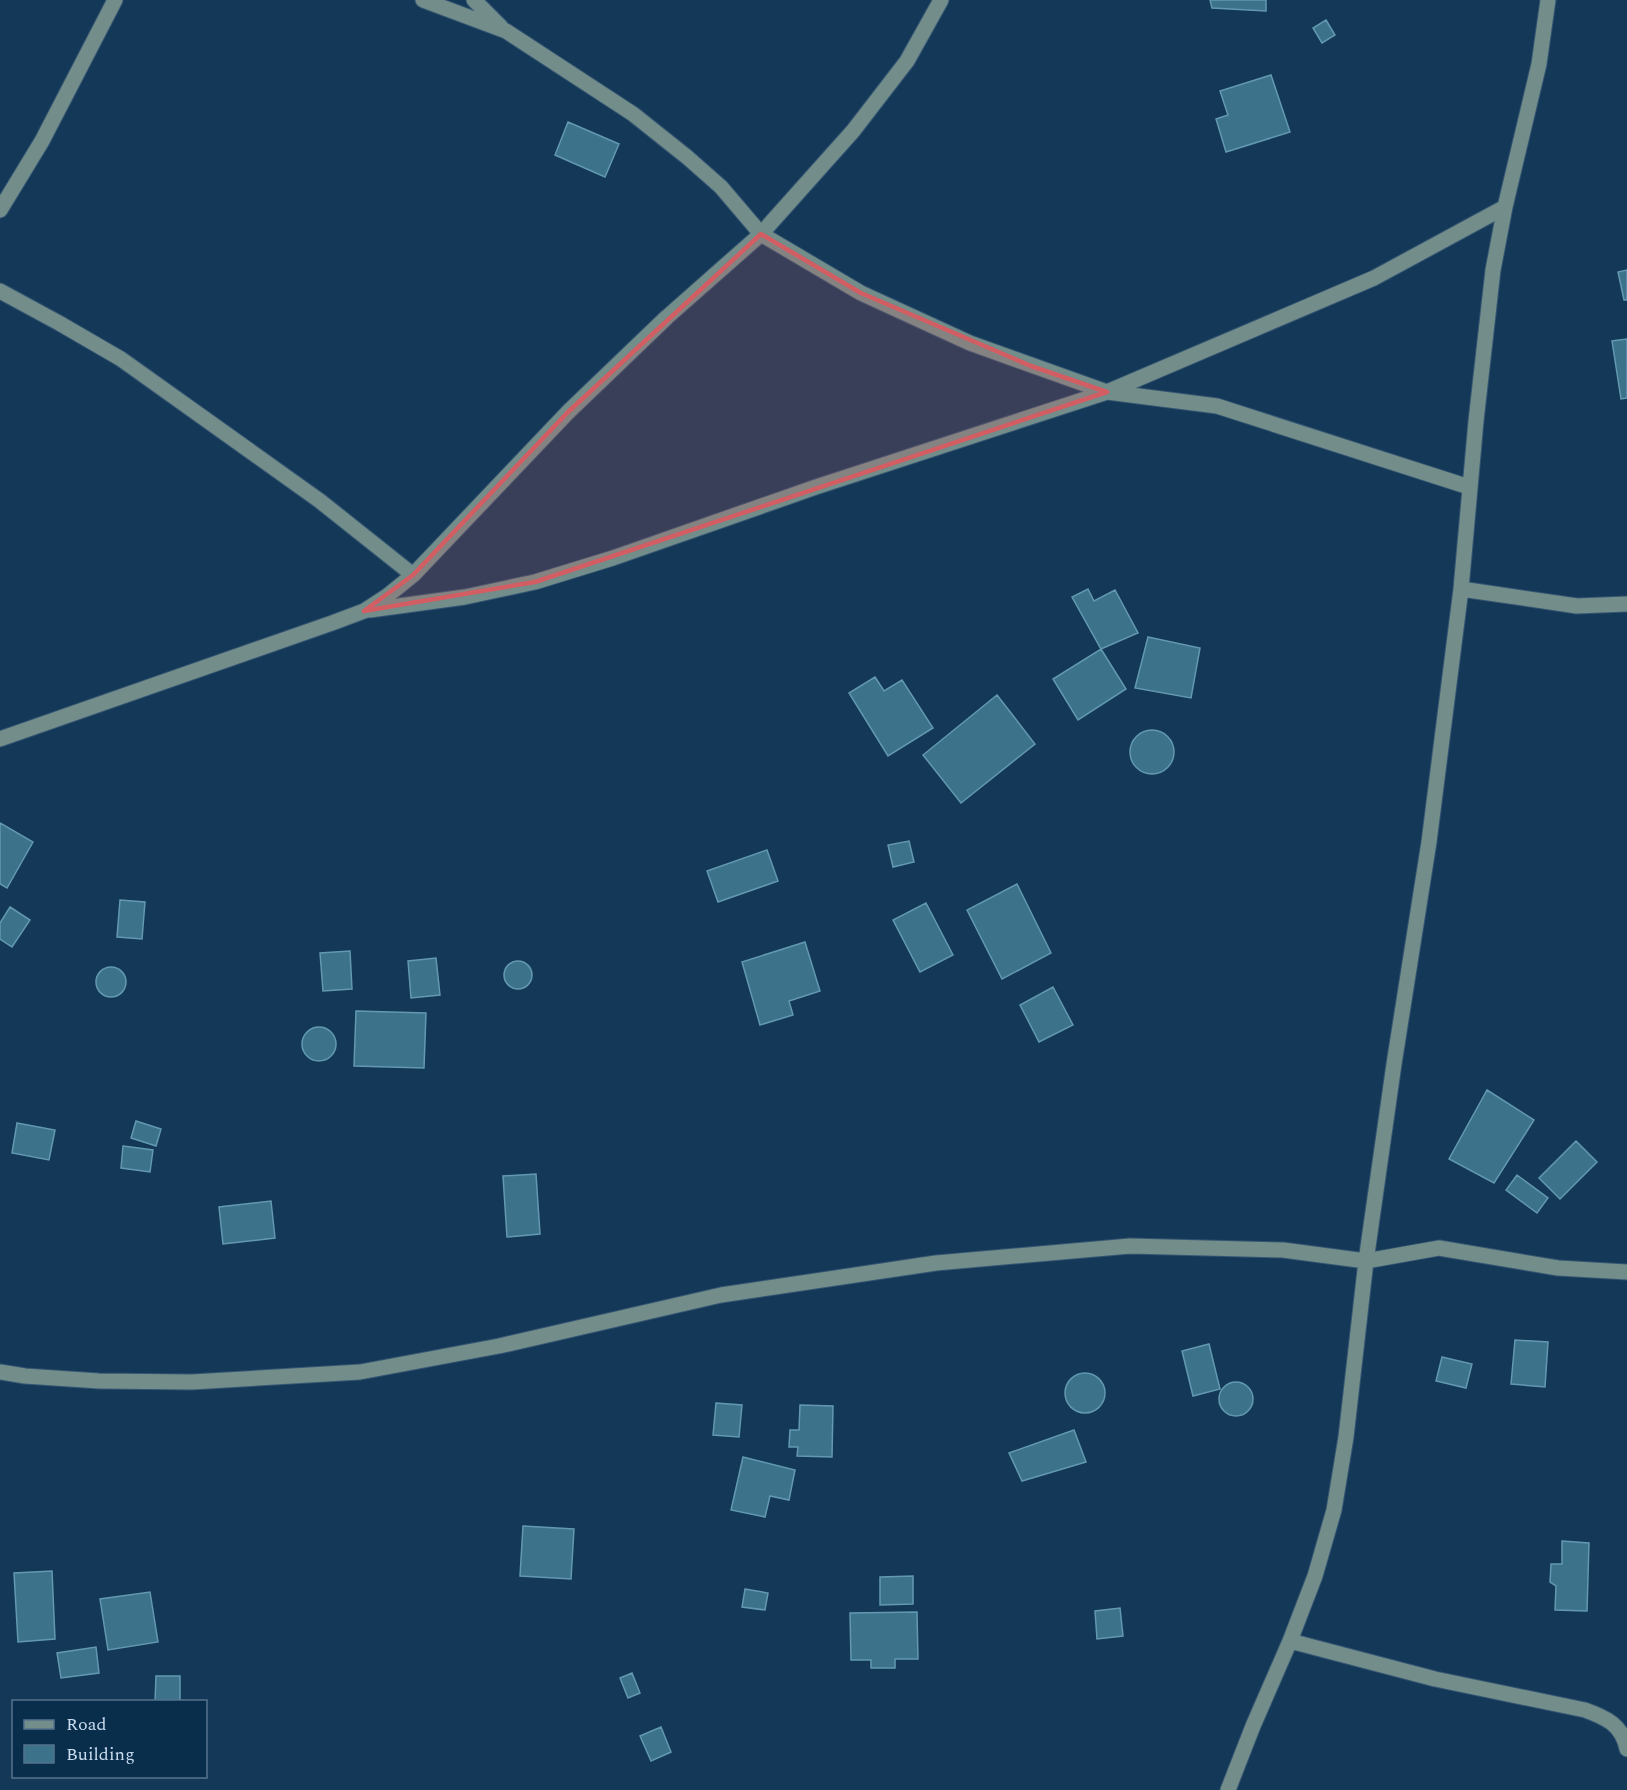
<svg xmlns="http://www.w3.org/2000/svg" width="1627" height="1790" viewBox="0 0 1627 1790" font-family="Spectral,serif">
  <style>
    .building { fill: #3d738a; stroke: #6299b1; stroke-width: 1.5 }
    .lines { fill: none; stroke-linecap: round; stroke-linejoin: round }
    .minor-casing { stroke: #345572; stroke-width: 17 }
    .minor { stroke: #728d8a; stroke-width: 15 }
    .marked { fill: #d25e64; fill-opacity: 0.2; stroke: #d25e64; stroke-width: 4.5; stroke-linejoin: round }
  </style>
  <rect width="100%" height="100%" fill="#143857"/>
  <path class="building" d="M 1210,0 L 1266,0 L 1266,11 L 1212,8 Z
    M 1326,20 L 1335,35 L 1322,43 L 1313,28 Z
    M 1271,75 L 1290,132 L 1226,152 L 1216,119 L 1228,115 L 1220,91 Z
    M 568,122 L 619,144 L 605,177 L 555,155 Z
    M 1627,270 L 1627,300 L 1624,300 L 1618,272 Z
    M 1627,339 L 1627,398 L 1621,399 L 1612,341 Z
    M 1088,589 L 1094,601 L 1115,590 L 1138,633 L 1101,649 L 1072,597 Z
    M 1148,637 L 1200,648 L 1191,698 L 1135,688 Z
    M 1101,649 L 1126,689 L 1078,720 L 1053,679 Z
    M 875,677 L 884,691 L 902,680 L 933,728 L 888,756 L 849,693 Z
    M 997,695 L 1035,744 L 961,803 L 923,755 Z
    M1130 752a22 22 0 1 1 44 0a22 22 0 1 1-44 0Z
    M 0,823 L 33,842 L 7,888 L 0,884 Z
    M 909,841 L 914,862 L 893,867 L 888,845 Z
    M 767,850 L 778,881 L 718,902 L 707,871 Z
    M 1017,884 L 1051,953 L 1002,979 L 967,910 Z
    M 120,900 L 145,902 L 142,939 L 117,937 Z
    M 926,903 L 953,955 L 920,972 L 893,920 Z
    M 10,907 L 30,920 L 12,947 L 0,939 L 0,923 Z
    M 805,942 L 820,991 L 789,1001 L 793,1015 L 760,1025 L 742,962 Z
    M 350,951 L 352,989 L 323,991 L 320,953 Z
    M 436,958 L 440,995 L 411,998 L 408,961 Z
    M504 975a14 14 0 1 1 28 0a14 14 0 1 1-28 0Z
    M96 982a15 15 0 1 1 30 0a15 15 0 1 1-30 0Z
    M 1053,987 L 1073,1025 L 1039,1042 L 1020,1005 Z
    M 356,1011 L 426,1013 L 424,1068 L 354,1066 Z
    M302 1044a17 17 0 1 1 34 0a17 17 0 1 1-34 0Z
    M 1487,1090 L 1534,1120 L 1494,1183 L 1449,1159 Z
    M 136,1121 L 161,1129 L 156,1146 L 131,1138 Z
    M 17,1123 L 55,1130 L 49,1160 L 12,1153 Z
    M 1576,1141 L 1597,1162 L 1560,1199 L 1539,1178 Z
    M 123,1146 L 153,1150 L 150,1172 L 121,1168 Z
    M 536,1174 L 540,1234 L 507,1237 L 503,1176 Z
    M 1517,1175 L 1548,1198 L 1537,1213 L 1506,1190 Z
    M 271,1201 L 275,1238 L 223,1244 L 219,1207 Z
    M 1515,1340 L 1548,1342 L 1545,1387 L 1511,1384 Z
    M 1209,1344 L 1220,1389 L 1193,1396 L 1182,1351 Z
    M 1442,1357 L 1472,1364 L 1466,1388 L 1436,1381 Z
    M1065 1393a20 20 0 1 1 40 0a20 20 0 1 1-40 0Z
    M1219 1399a17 17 0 1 1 34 0a17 17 0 1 1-34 0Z
    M 716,1403 L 742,1405 L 739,1437 L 713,1435 Z
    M 800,1405 L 833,1406 L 832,1457 L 797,1456 L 798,1447 L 789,1447 L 790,1430 L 799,1430 Z
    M 1074,1430 L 1086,1462 L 1022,1481 L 1009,1453 Z
    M 743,1457 L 795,1470 L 789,1500 L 770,1496 L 765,1517 L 731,1510 Z
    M 523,1526 L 574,1529 L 571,1579 L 520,1576 Z
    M 1562,1541 L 1589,1543 L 1587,1611 L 1555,1610 L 1556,1586 L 1550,1582 L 1551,1564 L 1562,1564 Z
    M 52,1571 L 55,1639 L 18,1642 L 14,1573 Z
    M 913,1576 L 913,1604 L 880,1605 L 880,1577 Z
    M 745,1589 L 768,1593 L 765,1610 L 742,1607 Z
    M 150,1592 L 158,1642 L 108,1650 L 100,1599 Z
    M 1120,1608 L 1123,1636 L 1097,1639 L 1095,1611 Z
    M 917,1612 L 918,1659 L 895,1659 L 895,1668 L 871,1668 L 871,1660 L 851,1660 L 850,1613 Z
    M 96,1647 L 99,1673 L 61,1678 L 57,1653 Z
    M 632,1673 L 640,1693 L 628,1698 L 620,1678 Z
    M 156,1676 L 180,1676 L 180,1702 L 155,1702 Z
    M 661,1727 L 671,1752 L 651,1761 L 640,1736 Z"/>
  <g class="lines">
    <g class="minor-casing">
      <path id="minor" d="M 423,0 L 506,31 L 633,114 L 687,157 L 721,187 L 761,234 L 861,293 L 970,343 L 1107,392 L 1217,406 L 1469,487
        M 474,0 L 501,27
        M 0,210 L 42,141 L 115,0
        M 0,291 L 59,323 L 121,359 L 320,501 L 413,575
        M 1461,589 L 1577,606 L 1627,604
        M 370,610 L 465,597 L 535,582 L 613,558 L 816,487 L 1107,392 L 1374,278 L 1505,207
        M 0,739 L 332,623 L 364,611 L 387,596 L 413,575 L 568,412 L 667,317 L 761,234 L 853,131 L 907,61 L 941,0
        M 0,1372 L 25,1376 L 99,1381 L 192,1382 L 360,1372 L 499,1346 L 721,1295 L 936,1263 L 1130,1246 L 1283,1250 L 1366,1261 L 1439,1248 L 1558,1268 L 1627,1272
        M 1290,1641 L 1435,1679 L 1585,1710 C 1607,1718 1622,1725 1627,1749
        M 1228,1790 L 1253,1726 L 1290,1641 L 1315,1576 L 1334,1510 L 1346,1437 L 1366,1261 L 1394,1064 L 1429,842 L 1461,589 L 1476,421 L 1493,270 L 1505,207 L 1539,64 L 1548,0"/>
    </g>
    <use href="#minor" class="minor"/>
  </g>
  <path class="marked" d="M 761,234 L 861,293 L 1031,366 L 1107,392 L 535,582 L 364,611 L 413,575 L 568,412 Z"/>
  <rect x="12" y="1700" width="195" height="78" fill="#092e4c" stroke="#55738d" stroke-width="1.5"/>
  <rect x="24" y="1720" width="30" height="9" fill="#728d8a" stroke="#55738d" stroke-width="1.5"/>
  <text x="66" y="1730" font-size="18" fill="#c8dbef">Road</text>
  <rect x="24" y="1745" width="30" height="18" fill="#3d738a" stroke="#55738d" stroke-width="1.5"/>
  <text x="66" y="1760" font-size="18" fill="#c8dbef">Building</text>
</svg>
